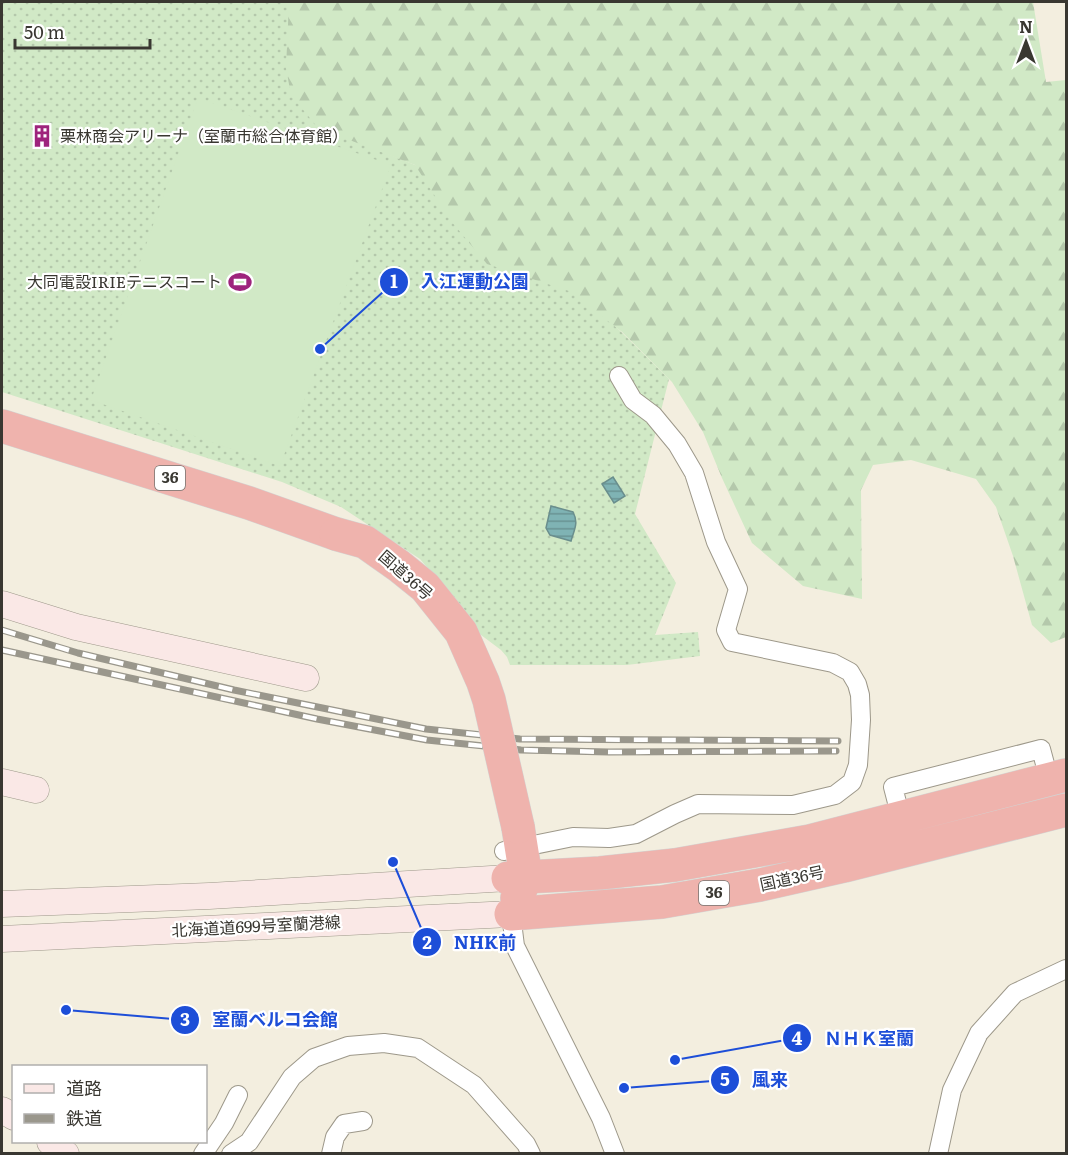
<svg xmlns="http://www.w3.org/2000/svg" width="1068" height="1155" viewBox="0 0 1068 1155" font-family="Literata,'Noto Sans JP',serif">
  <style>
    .grass { fill: url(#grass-dots) }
    .forest { fill: url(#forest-firs) }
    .pitch { fill: #d1e9c6 }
    .water { fill: url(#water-rules); stroke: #6a8e8d; stroke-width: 1.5 }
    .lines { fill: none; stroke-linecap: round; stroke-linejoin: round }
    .street-casing { stroke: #9d988a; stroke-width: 20 }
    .secondary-casing { stroke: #9d988a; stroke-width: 27 }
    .highway-casing { stroke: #d3d3d2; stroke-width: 34 }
    .street { stroke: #fff; stroke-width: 18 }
    .secondary { stroke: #fae8e6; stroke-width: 26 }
    .highway { stroke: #efb3ad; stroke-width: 33 }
    .rail-casing { stroke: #9a978c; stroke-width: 7 }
    .rail { stroke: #fff; stroke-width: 4.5; stroke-dasharray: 14; stroke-linecap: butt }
    .highway-bridge-casing { stroke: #d3d3d2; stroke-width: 34; stroke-linecap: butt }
    .highway-bridge { stroke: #efb3ad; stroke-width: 33 }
    .labels { text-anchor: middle; stroke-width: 4.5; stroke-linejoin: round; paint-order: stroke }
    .shield { fill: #fff; stroke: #74736f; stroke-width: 1.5 }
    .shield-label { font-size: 15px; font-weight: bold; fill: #393731 }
    .poi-label { font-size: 16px; fill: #393731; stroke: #fff; text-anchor: start }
    .street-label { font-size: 16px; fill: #393731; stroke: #fff }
    .leader { fill: none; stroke: #1d4ed8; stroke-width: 2 }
    .callout-dot { fill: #1d4ed8; stroke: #fff; stroke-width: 2 }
    .mark-label { font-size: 18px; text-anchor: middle; font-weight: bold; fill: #fff }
    .callout-label { font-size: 18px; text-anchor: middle; font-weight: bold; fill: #1d4ed8; stroke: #fff; stroke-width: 4.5; stroke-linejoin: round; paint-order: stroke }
  </style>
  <defs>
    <pattern id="grass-dots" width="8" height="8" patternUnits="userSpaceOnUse" patternTransform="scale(1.5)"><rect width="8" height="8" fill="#d1e9c6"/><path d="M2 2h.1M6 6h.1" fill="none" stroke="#b4c8ab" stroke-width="1.8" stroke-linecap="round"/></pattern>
    <pattern id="forest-firs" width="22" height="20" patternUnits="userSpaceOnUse" patternTransform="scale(1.5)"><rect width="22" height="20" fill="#d1e9c6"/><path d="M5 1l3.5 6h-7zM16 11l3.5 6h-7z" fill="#b4c8ab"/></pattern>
    <pattern id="water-rules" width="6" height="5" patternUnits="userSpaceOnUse" patternTransform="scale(1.5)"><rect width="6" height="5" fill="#7fb3b4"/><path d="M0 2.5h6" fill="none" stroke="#699293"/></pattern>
  </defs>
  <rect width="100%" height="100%" fill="#f3eedf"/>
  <path class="grass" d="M 2,2 L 293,2 L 378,150 L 415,165 L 608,319 L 669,379 L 635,514 L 676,583 L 655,635 L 698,632 L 700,656 L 627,665 L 510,665 L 507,657 L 501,650 L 473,629 L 448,592 L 420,559 L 341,507 L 282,482 L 2,392 Z"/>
  <path class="forest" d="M 289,2 L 1033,2 L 1046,82 L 1066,80 L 1066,637 L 1051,643 L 1032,625 L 1013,556 L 996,507 L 976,479 L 911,460 L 873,465 L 861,490 L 862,599 L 803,586 L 752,543 L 722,478 L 703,432 L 672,382 L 622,332 L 569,291 L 487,264 L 451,221 L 415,165 L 318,128 L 291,95 L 286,68 Z"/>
  <path class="pitch" d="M 198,98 L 391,165 L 280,466 L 91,400 Z"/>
  <path class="water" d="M 613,477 L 625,496 L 614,503 L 602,484 Z
    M 551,506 L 573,512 C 579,523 574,530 571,541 L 550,535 L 546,528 Z"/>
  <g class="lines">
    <g class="street-casing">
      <path id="street" d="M 901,818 L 893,787 L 1041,749 L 1049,779
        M 504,851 L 573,837 L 609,838 L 636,834 L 675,814 L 698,804 L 793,805 L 835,795 L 852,782 L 858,765 L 861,720 L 860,695 L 857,684 L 850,672 L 833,663 L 732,642 L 726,630 L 738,589 L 716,542 L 694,473 L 677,444 L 653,415 L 633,400 L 619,376
        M 511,914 L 515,946 L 601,1118 L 615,1154
        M 203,1154 L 224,1123 L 238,1095
        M 231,1154 L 249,1142 L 292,1077 L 314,1058 L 348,1046 L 384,1043 L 418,1048 L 474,1085 L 526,1144 L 531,1154
        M 331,1154 L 335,1137 L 344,1124 L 363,1121
        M 938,1154 L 952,1090 L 979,1033 L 1015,993 L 1066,969"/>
    </g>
    <g class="secondary-casing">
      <path id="secondary" d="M 2,604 L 76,627 L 306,678
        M 2,782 L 36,790
        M 2,904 L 209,896 L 508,878
        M 2,939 L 511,914
        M 2,1110 L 14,1117
        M 50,1142 L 66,1154"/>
    </g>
    <g class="highway-casing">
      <path id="highway" d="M 2,426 L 249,503 L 336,534
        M 508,878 L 600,873 L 675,865 L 810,841 L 1066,775
        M 517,898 L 526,877 L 518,827
        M 511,914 L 662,902 L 760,885 L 844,866 L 1066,810"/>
    </g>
    <use href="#street" class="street"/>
    <use href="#secondary" class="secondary"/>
    <use href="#highway" class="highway"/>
    <g class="rail-casing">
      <path id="rail" d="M 2,630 L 78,653 L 234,690 L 426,729 L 520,739 L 838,741
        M 2,650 L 317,719 L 427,740 L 521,750 L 609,752 L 836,751"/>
    </g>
    <use href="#rail" class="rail"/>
    <g class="highway-bridge-casing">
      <path id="highway-bridge" d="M 336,534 L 365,542 L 399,566 L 425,587 L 461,632 L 483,682 L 489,700 L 518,827"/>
    </g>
    <use href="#highway-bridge" class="highway-bridge"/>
  </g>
  <defs>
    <g id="building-bare" transform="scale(1.8)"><path d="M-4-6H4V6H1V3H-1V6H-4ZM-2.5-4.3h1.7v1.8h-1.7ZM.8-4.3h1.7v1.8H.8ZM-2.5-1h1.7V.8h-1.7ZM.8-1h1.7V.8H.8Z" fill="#9e247c" stroke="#fff" stroke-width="2.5" paint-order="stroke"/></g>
    <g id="stadium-bare" transform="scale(1.8)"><path d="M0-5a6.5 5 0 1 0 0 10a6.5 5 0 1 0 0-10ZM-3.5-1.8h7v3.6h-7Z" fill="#9e247c" stroke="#fff" stroke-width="2.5" paint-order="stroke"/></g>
  </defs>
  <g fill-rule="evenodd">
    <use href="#building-bare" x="42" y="136"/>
    <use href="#stadium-bare" x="240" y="282"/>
  </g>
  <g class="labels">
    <g class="shield">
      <rect x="155" y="466" width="30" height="24" rx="4.5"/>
      <rect x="699" y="881" width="30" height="24" rx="4.5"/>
    </g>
    <g class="shield-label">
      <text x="170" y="483">36</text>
      <text x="714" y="898">36</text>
    </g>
    <g class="poi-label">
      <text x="60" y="142">栗林商会アリーナ（室蘭市総合体育館）</text>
      <text x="222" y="288" text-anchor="end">大同電設IRIEテニスコート</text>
    </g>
    <g class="street-label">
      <text transform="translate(406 575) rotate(41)" y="6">国道36号</text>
      <text transform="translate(792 878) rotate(-12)" y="6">国道36号</text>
      <text transform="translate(256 926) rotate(-3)" y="6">北海道道699号室蘭港線</text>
    </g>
  </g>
  <path class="leader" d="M320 349L394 282M393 862L427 942M66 1010L185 1020M675 1060L797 1038M624 1088L725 1080"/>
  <g class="callout-dot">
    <circle cx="320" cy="349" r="6"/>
    <circle cx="393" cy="862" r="6"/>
    <circle cx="66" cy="1010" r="6"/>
    <circle cx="675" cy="1060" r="6"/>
    <circle cx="624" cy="1088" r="6"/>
    <circle cx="394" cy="282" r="15"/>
    <circle cx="427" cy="942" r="15"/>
    <circle cx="185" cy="1020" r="15"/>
    <circle cx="797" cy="1038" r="15"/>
    <circle cx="725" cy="1080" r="15"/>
  </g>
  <g class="mark-label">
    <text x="394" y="288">1</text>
    <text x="427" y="949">2</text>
    <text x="185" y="1026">3</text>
    <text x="797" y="1045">4</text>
    <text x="725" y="1086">5</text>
  </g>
  <g class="callout-label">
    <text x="475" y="288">入江運動公園</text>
    <text x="485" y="949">NHK前</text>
    <text x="275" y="1026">室蘭ベルコ会館</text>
    <text x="869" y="1045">ＮＨＫ室蘭</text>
    <text x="770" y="1086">風来</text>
  </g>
  <rect width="1068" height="1155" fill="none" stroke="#393731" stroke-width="6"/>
  <rect x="12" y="1065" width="195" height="78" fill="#ffffff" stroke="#b0afad" stroke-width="1.5"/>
  <rect x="24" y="1084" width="30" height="9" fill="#fae8e6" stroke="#b0afad" stroke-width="1.5"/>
  <text x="66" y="1095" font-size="18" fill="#393731">道路</text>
  <rect x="24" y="1114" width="30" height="9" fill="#9a978c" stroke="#b0afad" stroke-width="1.5"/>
  <text x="66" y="1125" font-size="18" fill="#393731">鉄道</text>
  <g transform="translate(1026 42)" stroke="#ffffff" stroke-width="4.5" paint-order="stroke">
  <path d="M0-4.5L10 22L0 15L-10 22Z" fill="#393731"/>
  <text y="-9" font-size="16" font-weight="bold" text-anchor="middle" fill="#393731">N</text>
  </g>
  <path d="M15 39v9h135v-9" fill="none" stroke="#393731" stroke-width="3"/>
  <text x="24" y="39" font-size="18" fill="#393731" stroke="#ffffff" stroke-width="4.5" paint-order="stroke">50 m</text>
</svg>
